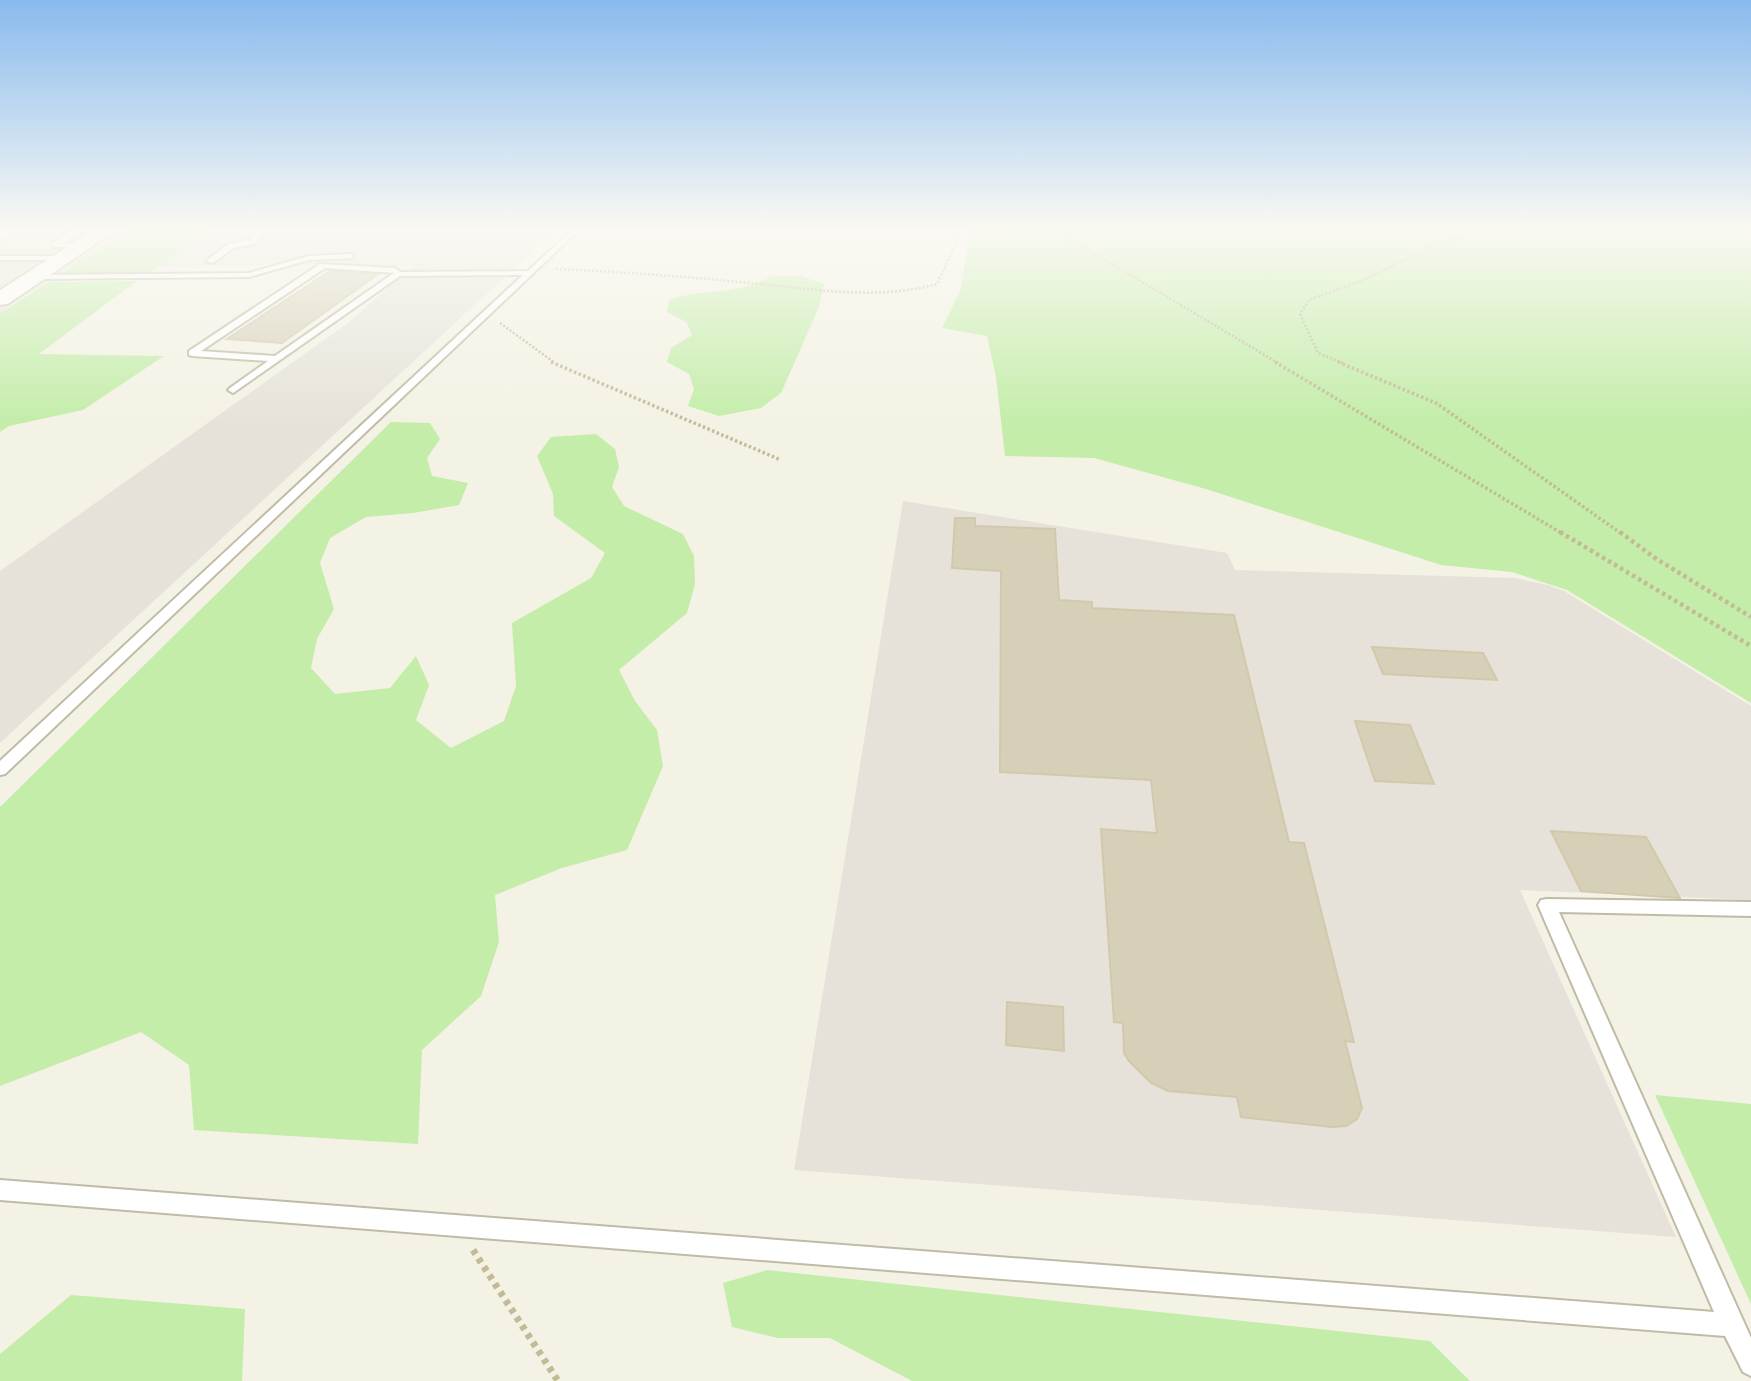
<svg xmlns="http://www.w3.org/2000/svg" width="1751" height="1381" viewBox="0 0 1751 1381" font-family="'Open Sans',sans-serif">
  <style>
    .residential { fill: #e8e5d2 }
    .industrial { fill: #e6e2d9 }
    .green { fill: #c3eda9 }
    .building { fill: #d7d0b9; stroke: #d2c9ab; stroke-width: 2 }
    .lines { fill: none; stroke-linecap: round; stroke-linejoin: round }
    .service-casing { stroke: #c0bba6; stroke-width: 4 }
    .minor-casing { stroke: #c0bba6; stroke-width: 3 }
    .tertiary-casing { stroke: #c0bba6; stroke-width: 3 }
    .path-far3 { stroke: #c3ba96; stroke-width: 2.5; stroke-dasharray: 2 2; stroke-linecap: butt }
    .path-far2 { stroke: #c3ba96; stroke-width: 3.5; stroke-dasharray: 2.5 2.5; stroke-linecap: butt }
    .path-far1 { stroke: #c3ba96; stroke-width: 4.5; stroke-dasharray: 3.5 3.5; stroke-linecap: butt }
    .path { stroke: #c3ba96; stroke-width: 7; stroke-dasharray: 5 5; stroke-linecap: butt }
    .service { fill: #fff; fill-rule: evenodd }
    .minor { fill: #fff; fill-rule: evenodd }
    .tertiary { fill: #fff; fill-rule: evenodd }
  </style>
  <rect width="100%" height="100%" fill="#f4f2e4"/>
  <path class="residential" d="M 0,229 L 131,229 L 0,312 Z"/>
  <path class="industrial" d="M 209,229 L 557,229 L 0,743 L 0,571 L 348,323 L 413,266 L 317,264 L 158,267 L 204,237 Z
    M 903,501 L 1227,553 L 1235,570 L 1515,578 L 1548,585 L 1564,591 L 1751,706 L 1751,900 L 1520,890 L 1676,1237 L 794,1170 Z"/>
  <path class="green" d="M 131,229 L 209,229 L 204,237 L 148,274 L 62,273 Z
    M 971,229 L 1751,229 L 1751,703 L 1567,590 L 1512,572 L 1441,565 L 1206,489 L 1094,458 L 1005,456 L 996,377 L 987,336 L 942,328 L 960,291 Z
    M 772,276 L 802,276 L 824,284 L 819,307 L 781,393 L 761,408 L 719,416 L 688,406 L 694,389 L 689,374 L 667,362 L 671,348 L 692,335 L 686,322 L 667,312 L 669,300 C 708,287 734,297 772,276 Z
    M 137,281 L 39,354 L 164,356 L 83,410 L 9,426 L 0,432 L 0,313 L 49,282 Z
    M 391,422 L 430,423 L 440,439 L 427,458 L 432,476 L 468,483 L 459,505 L 413,513 L 366,517 L 330,538 L 320,563 L 334,609 L 317,639 L 311,668 L 335,694 L 390,688 L 416,656 L 429,685 L 416,720 L 451,748 L 504,721 L 516,686 L 512,623 L 591,578 L 605,553 L 554,516 L 553,494 L 537,456 L 551,437 L 596,434 L 615,449 L 619,467 L 612,487 L 624,506 L 683,534 L 694,556 L 695,584 L 687,613 L 619,670 L 635,701 L 657,730 L 663,766 L 627,850 L 562,868 L 495,895 L 499,942 L 481,996 L 422,1050 L 418,1144 L 194,1130 L 189,1065 L 141,1032 L 0,1086 L 0,807 Z
    M 1655,1095 L 1751,1104 L 1751,1304 Z
    M 767,1270 L 1430,1341 L 1470,1381 L 912,1381 L 830,1338 L 778,1338 L 732,1327 L 723,1283 Z
    M 71,1295 L 245,1309 L 242,1381 L 0,1381 L 0,1354 Z"/>
  <path class="building" d="M 330,271 L 378,274 L 282,343 L 227,339 Z
    M 955,518 L 975,518 L 975,526 L 1055,529 L 1059,600 L 1092,602 L 1092,608 L 1234,615 L 1289,842 L 1304,843 L 1354,1042 L 1345,1041 L 1362,1108 L 1357,1119 L 1346,1126 L 1332,1127 L 1241,1117 L 1237,1097 L 1168,1091 L 1151,1083 L 1129,1061 L 1124,1053 L 1123,1023 L 1114,1022 L 1101,829 L 1157,833 L 1151,780 L 1000,772 L 1001,571 L 952,568 Z
    M 1372,647 L 1483,653 L 1497,680 L 1383,674 Z
    M 1355,721 L 1410,725 L 1434,784 L 1375,781 Z
    M 1551,831 L 1646,837 L 1680,898 L 1581,891 Z
    M 1007,1002 L 1063,1007 L 1064,1051 L 1006,1045 Z"/>
  <g class="lines">
    <g class="service-casing">
      <path id="service" d="M 76,229 L 111,229 L 83,231 L 64,243 L 84,243 L 88,245 L 87,247 L 53,247 L 53,243 Z
        M 261,229 L 268,229 L 254,244 L 233,248 L 213,263 L 206,261 L 228,244 L 249,240 Z
        M 573,229 L 580,229 L 5,774 L 0,775 L 0,761 L 523,275 L 400,276 L 233,393 L 228,390 L 230,388 L 268,361 L 192,356 L 189,355 L 189,351 L 320,264 L 395,268 L 400,272 L 528,271 ZM 325,268 L 394,273 L 275,356 L 201,351 Z
        M 350,254 L 353,254 L 353,258 L 309,260 L 249,277 L 34,279 L 30,277 L 34,275 L 249,273 L 309,256 Z
        M 0,256 L 64,256 L 68,258 L 64,260 L 0,260 Z
        M 1547,899 L 1751,902 L 1751,916 L 1559,912 L 1751,1338 L 1751,1376 L 1743,1372 L 1725,1336 L 0,1200 L 0,1180 L 1714,1312 L 1538,905 L 1541,900 Z"/>
    </g>
    <g class="minor-casing">
      <path id="minor" d="M 19,229 L 0,241 L 0,230 Z"/>
    </g>
    <g class="tertiary-casing">
      <path id="tertiary" d="M 95,229 L 117,229 L 8,304 L 0,305 L 0,290 Z"/>
    </g>
    <path class="path-far3" d="M 1053,229 L 1278,363
      M 556,269 C 624,272 692,277 760,284 C 821,290 878,300 937,284 L 963,229
      M 500,323 L 555,363
      M 1343,363 L 1318,353 L 1300,314 L 1309,300 L 1366,279 L 1443,241 L 1508,229"/>
    <path class="path-far2" d="M 551,362 L 781,460
      M 1275,362 L 1563,534
      M 1338,362 L 1436,403 L 1622,534"/>
    <path class="path-far1" d="M 1560,532 L 1751,646
      M 1620,532 L 1655,558 L 1751,617"/>
    <path class="path" d="M 473,1250 L 558,1381"/>
    <use href="#service" class="service"/>
    <use href="#minor" class="minor"/>
    <use href="#tertiary" class="tertiary"/>
  </g>
  <linearGradient id="sky" x2="0" y2="1"><stop stop-color="#89baee"/><stop offset="0.54" stop-color="#faf9f3"/><stop offset="1" stop-color="#faf9f3" stop-opacity="0"/></linearGradient>
  <rect width="1751" height="423" fill="url(#sky)"/>
</svg>
